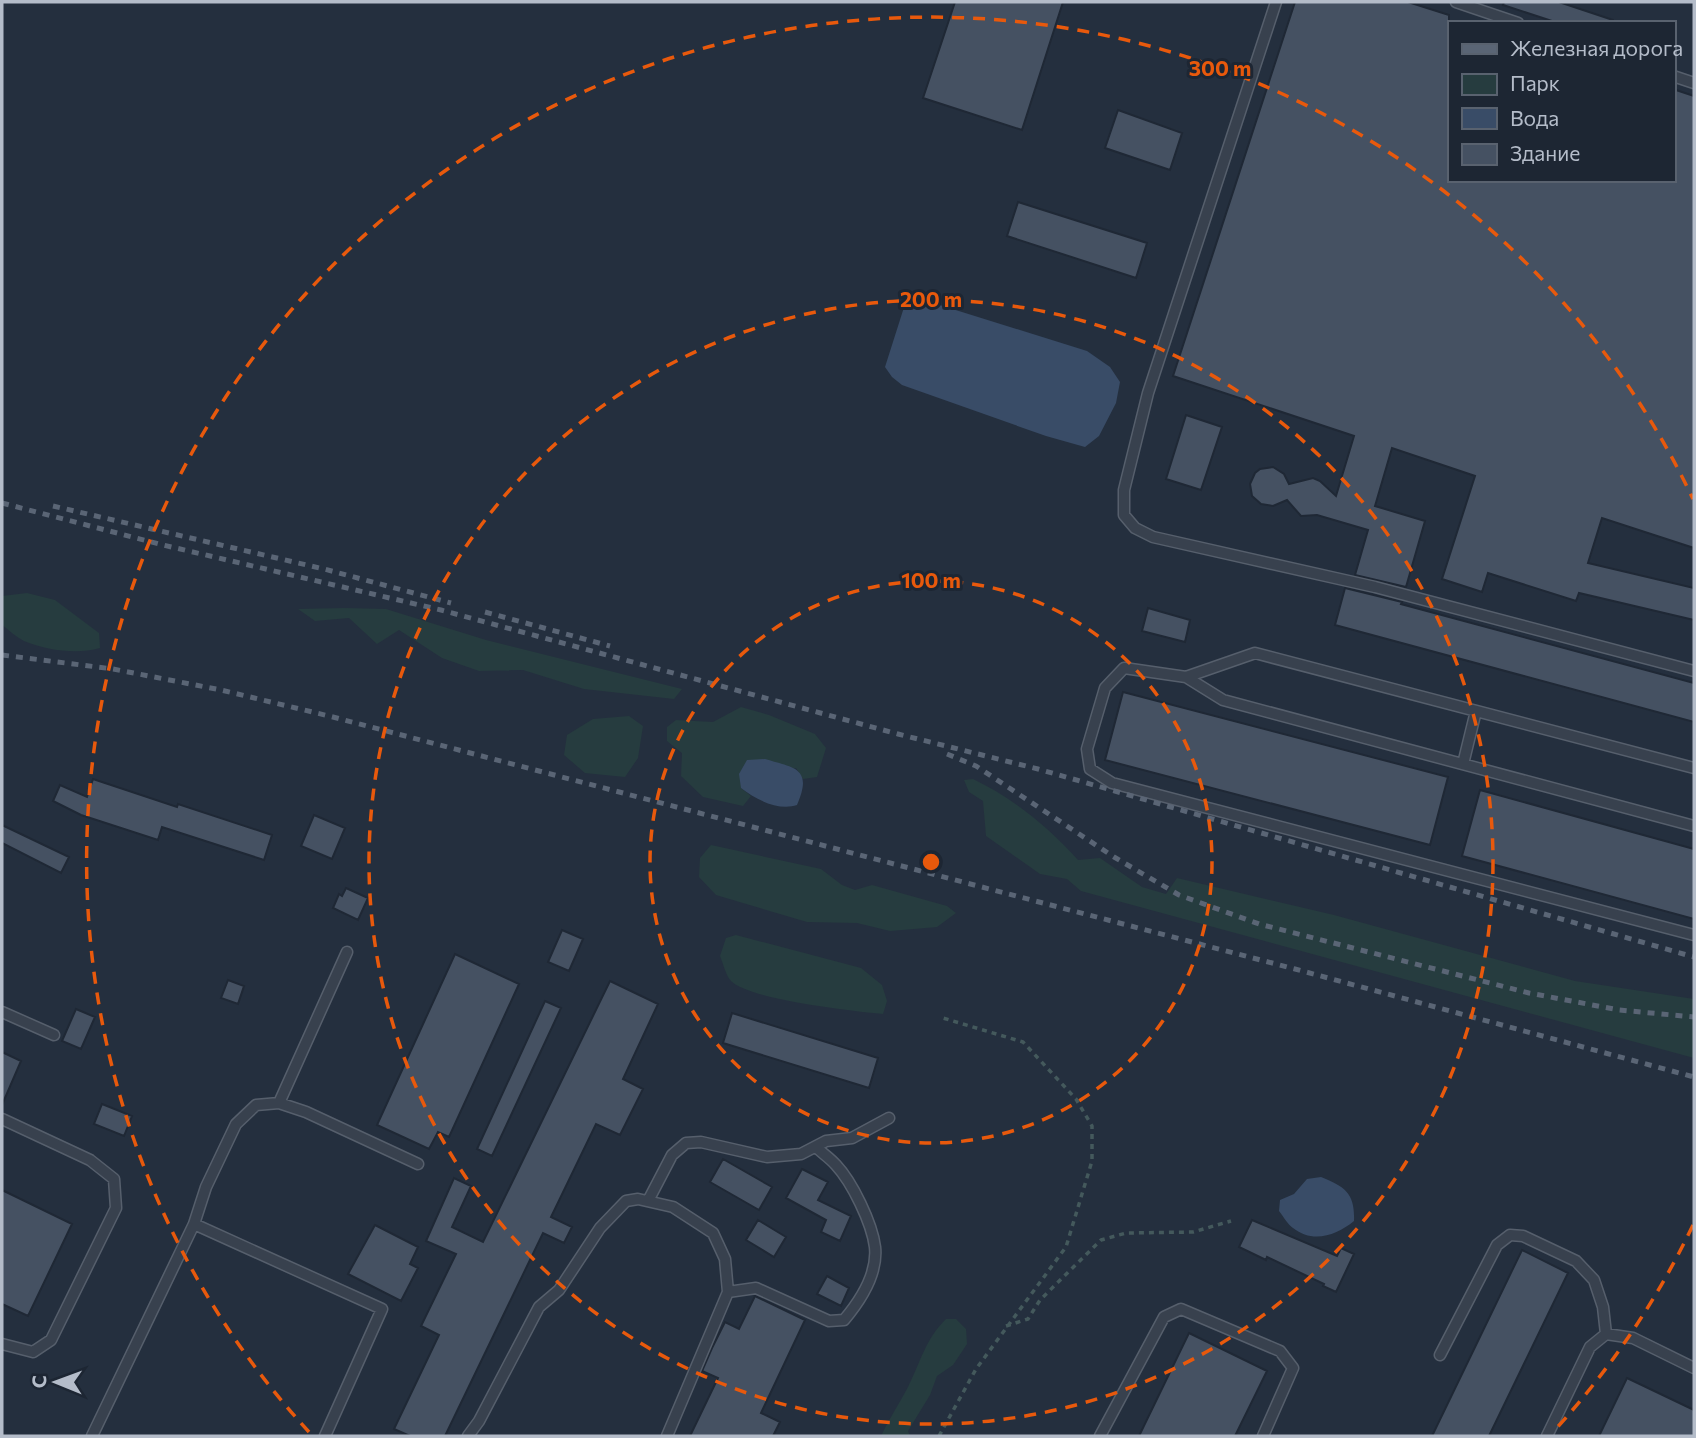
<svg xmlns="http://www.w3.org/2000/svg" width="1696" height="1438" viewBox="0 0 1696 1438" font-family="Commissioner,sans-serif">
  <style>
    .green { fill: #263c3f }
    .water { fill: #394c67 }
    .building { fill: #455162; stroke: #1f2835; stroke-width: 2 }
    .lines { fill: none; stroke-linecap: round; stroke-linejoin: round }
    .lane-casing { stroke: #565f6c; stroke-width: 13 }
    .path { stroke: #44595c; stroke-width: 3.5; stroke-dasharray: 5 5; stroke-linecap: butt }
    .lane { stroke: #38414e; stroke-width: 10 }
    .rail { stroke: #5a6575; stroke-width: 5; stroke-dasharray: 7 7; stroke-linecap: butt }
    .ring { fill: none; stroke: #e8590c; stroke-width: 3.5; stroke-dasharray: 12 9 }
    .centre { fill: #e8590c; stroke: #1d2633; stroke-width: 3.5 }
    .ring-label { font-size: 21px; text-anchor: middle; font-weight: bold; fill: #e8590c; stroke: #1d2633; stroke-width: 6; stroke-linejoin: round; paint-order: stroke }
  </style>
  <rect width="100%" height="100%" fill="#242f3e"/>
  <path class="green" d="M 27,593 L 55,600 L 99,633 L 100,648 C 76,655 47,650 24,641 C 16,637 9,630 2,625 L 2,596 Z
    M 344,608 L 386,609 L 486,640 L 682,689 L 674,699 L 584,689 L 523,670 L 479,671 L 442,658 L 399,630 L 377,644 L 349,618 L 315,621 L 298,609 Z
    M 741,707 L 769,715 L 815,734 L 826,748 L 817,777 L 803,779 L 796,768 L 741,788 L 751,796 L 743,806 L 703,797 L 681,776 L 682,753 L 667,741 L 667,727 L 676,720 L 713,722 Z
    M 629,716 L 643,726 L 638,758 L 625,777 L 585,773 L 564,755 L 567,735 L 593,719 Z
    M 973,779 C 1013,798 1048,827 1078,860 L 1100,858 L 1142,887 L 1166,894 L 1177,878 L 1334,915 L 1575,981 L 1694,999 L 1694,1058 L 1081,891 L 1067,879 L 1040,874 L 986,836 L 983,801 L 969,792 L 964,780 Z
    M 711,845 L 821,869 L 842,885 L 855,890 L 872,885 L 947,906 L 956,913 L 937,927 L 890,931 L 857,923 L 807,922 L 716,895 L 699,877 L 700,858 Z
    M 736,935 L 861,968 L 882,985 L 887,1001 L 883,1014 C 854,1011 750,1000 731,981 C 726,976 723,963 720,956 L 726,938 Z
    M 946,1319 L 956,1319 L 966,1329 L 967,1344 L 953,1365 L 937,1376 L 930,1395 L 908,1431 L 910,1436 L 881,1436 C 889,1419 899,1404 908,1387 C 920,1363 926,1338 946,1319 Z"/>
  <path class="water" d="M 914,297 L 1087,351 L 1110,367 L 1120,382 L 1116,403 L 1099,436 L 1085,447 L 1046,436 L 902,385 L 892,377 L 885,367 L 906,301 Z
    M 765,759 C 795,768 813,768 797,805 C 779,811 756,800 741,788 L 739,774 L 747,760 Z
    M 1321,1177 C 1346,1187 1355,1194 1354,1221 C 1337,1235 1313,1244 1293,1228 C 1288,1225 1283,1216 1279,1211 L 1280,1200 L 1294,1194 L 1307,1179 Z"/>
  <path class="building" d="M 955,2 L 1063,2 L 1022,130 L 923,98 Z
    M 1295,2 L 1408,2 L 1449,15 L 1449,180 L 1673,180 L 1673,89 L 1694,96 L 1694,548 L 1602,518 L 1588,563 L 1694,588 L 1694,620 L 1579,593 L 1576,601 L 1488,573 L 1482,592 L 1442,579 L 1475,476 L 1392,448 L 1375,506 L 1425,521 L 1406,587 L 1355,575 L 1368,530 L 1317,515 L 1301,516 L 1287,500 L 1273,506 L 1261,504 L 1252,496 L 1250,484 L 1255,473 L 1260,469 L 1273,467 L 1284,474 L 1289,484 L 1313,478 L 1320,481 L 1336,496 L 1354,436 L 1173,376 Z
    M 1504,2 L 1559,2 L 1613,20 L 1613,23 L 1558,23 L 1503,5 Z
    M 1118,110 L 1182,133 L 1170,170 L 1105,148 Z
    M 1018,202 L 1147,243 L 1136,278 L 1007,236 Z
    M 1186,415 L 1222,427 L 1201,490 L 1166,479 Z
    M 1345,588 L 1402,602 L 1401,604 L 1694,683 L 1694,722 L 1335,625 Z
    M 1148,608 L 1190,620 L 1185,642 L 1142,631 Z
    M 1123,692 L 1448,777 L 1430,845 L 1105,760 Z
    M 93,779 L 177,807 L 178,804 L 272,835 L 264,860 L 162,827 L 158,840 L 81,815 L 53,801 L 60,785 L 87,797 Z
    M 1480,790 L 1694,849 L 1694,919 L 1462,856 Z
    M 314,815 L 345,828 L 332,859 L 301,846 Z
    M 2,825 L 69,857 L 61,873 L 2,843 Z
    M 346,888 L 368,898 L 358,920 L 333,908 L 339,894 L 342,896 Z
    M 562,930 L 583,939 L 569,971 L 548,962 Z
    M 455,954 L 519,984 L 449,1137 L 438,1132 L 429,1149 L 377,1125 Z
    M 228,980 L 244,986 L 238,1004 L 221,998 Z
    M 610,981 L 658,1004 L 623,1079 L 643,1089 L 620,1135 L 596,1124 L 551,1217 L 572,1227 L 564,1243 L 543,1233 L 445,1436 L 410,1436 L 394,1429 L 439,1335 L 421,1326 L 456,1254 L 426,1241 L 454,1178 L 471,1186 L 452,1227 L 483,1242 Z
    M 545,1001 L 561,1008 L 492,1156 L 477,1149 Z
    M 76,1009 L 95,1017 L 81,1049 L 62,1041 Z
    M 732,1013 L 878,1058 L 869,1088 L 723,1043 Z
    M 2,1052 L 21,1061 L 2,1105 Z
    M 102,1104 L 132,1116 L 124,1136 L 94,1124 Z
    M 723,1159 L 772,1187 L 759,1210 L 710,1182 Z
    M 802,1169 L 828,1182 L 818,1200 L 851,1216 L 840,1241 L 821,1232 L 826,1220 L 786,1198 Z
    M 2,1190 L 72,1224 L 28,1316 L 2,1304 Z
    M 758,1220 L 786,1237 L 774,1257 L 746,1240 Z
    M 1252,1220 L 1337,1256 L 1341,1248 L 1354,1254 L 1336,1292 L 1323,1286 L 1324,1284 L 1267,1257 L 1266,1260 L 1239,1247 Z
    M 375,1225 L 418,1247 L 410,1264 L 418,1268 L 401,1301 L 348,1274 Z
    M 1522,1250 L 1568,1273 L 1489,1436 L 1432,1436 Z
    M 827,1276 L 849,1288 L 841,1306 L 817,1294 Z
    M 755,1296 L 805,1320 L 761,1413 L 780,1422 L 773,1436 L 690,1436 L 718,1378 L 702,1371 L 712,1348 L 725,1322 L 739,1329 Z
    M 1189,1333 L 1267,1371 L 1235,1436 L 1139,1436 Z
    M 1627,1378 L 1694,1410 L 1694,1436 L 1599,1436 Z"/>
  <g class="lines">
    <g class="lane-casing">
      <path id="lane" d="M 1276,2 L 1148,393 L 1124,490 L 1124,515 L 1135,528 L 1153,537 L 1375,587 L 1694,671
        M 1456,2 L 1518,23
        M 1673,76 L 1694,83
        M 1186,677 L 1223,700 L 1694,826
        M 1463,764 L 1476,711
        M 1694,768 L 1255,653 L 1186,677 L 1124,668 L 1105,688 L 1087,749 L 1090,769 L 1112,783 L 1694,935
        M 2,1012 L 54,1035
        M 279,1103 L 347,952
        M 2,1119 L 90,1160 L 114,1179 L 116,1208 L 51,1340 L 33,1352 L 2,1344
        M 648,1201 L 672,1155 L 686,1143 L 701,1142 L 767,1157 L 801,1154 L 826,1141 L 852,1138 L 889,1118
        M 194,1224 L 206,1187 L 236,1124 L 256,1105 L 279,1103 L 306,1112 L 418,1164
        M 728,1292 L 756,1288 L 829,1321 L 844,1320 C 860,1301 878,1274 875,1247 C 872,1223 852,1182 836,1165 C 830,1158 822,1153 816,1147
        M 1440,1355 L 1497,1245 L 1510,1235 L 1523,1236 L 1576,1261 L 1594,1280 L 1603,1307 L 1606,1334
        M 92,1436 L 194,1224 L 382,1309 L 325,1436
        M 468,1436 L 479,1421 L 539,1307 L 559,1290 L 600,1228 L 626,1201 L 638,1199 L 673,1207 L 713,1233 L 725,1259 L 728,1292 L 667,1436
        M 1100,1436 L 1164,1317 L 1181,1309 L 1280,1351 L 1293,1368 L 1263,1436
        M 1547,1436 L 1590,1347 L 1606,1334 L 1633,1338 L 1694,1368"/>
    </g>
    <path class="path" d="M 1006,1326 L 1028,1319 L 1040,1300 L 1101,1240 L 1126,1233 L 1193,1232 L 1231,1221
      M 939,1436 L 976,1369 L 1066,1247 L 1092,1161 L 1092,1126 L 1076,1099 L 1023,1042 L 943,1018"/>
    <use href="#lane" class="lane"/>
    <path class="rail" d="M 2,503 L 163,545 L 441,610 L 898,734 L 1038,769 L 1694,957
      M 53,506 L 324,569 L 451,603
      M 485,612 L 610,646
      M 2,655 L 113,669 L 221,690 L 329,716 L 1295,969 L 1694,1077
      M 947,754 L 976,766 L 1114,857 L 1179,895 L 1259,924 L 1529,993 L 1619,1010 L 1694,1017"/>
  </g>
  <g class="ring">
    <circle cx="931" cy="862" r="281"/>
    <circle cx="931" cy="862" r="562"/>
    <path d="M1693 1225A844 844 0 0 1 1553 1432M309 1432A844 844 0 1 1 1693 499"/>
  </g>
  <circle cx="931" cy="862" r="10" class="centre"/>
  <g class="ring-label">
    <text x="1220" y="76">300 m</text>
    <text x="931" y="307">200 m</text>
    <text x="931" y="588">100 m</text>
  </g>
  <rect width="1696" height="1438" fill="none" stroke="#b4bcc9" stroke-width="7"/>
  <rect x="1448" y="21" width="228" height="161" fill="#1d2633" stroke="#59626f" stroke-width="2"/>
  <rect x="1462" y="44" width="35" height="10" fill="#5a6575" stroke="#59626f" stroke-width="2"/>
  <text x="1510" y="56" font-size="21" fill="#b4bcc9">Железная дорога</text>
  <rect x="1462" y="74" width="35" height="21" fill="#263c3f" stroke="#59626f" stroke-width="2"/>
  <text x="1510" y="91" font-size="21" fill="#b4bcc9">Парк</text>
  <rect x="1462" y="108" width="35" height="21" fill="#394c67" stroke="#59626f" stroke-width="2"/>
  <text x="1510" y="126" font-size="21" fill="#b4bcc9">Вода</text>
  <rect x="1462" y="144" width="35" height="21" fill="#455162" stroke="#59626f" stroke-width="2"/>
  <text x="1510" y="161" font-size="21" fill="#b4bcc9">Здание</text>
  <g transform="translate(56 1382) rotate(271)" stroke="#1d2633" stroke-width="5" paint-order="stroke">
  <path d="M0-5L12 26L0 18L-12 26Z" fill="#b4bcc9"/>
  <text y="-10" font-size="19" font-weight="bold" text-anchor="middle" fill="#b4bcc9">С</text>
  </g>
</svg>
